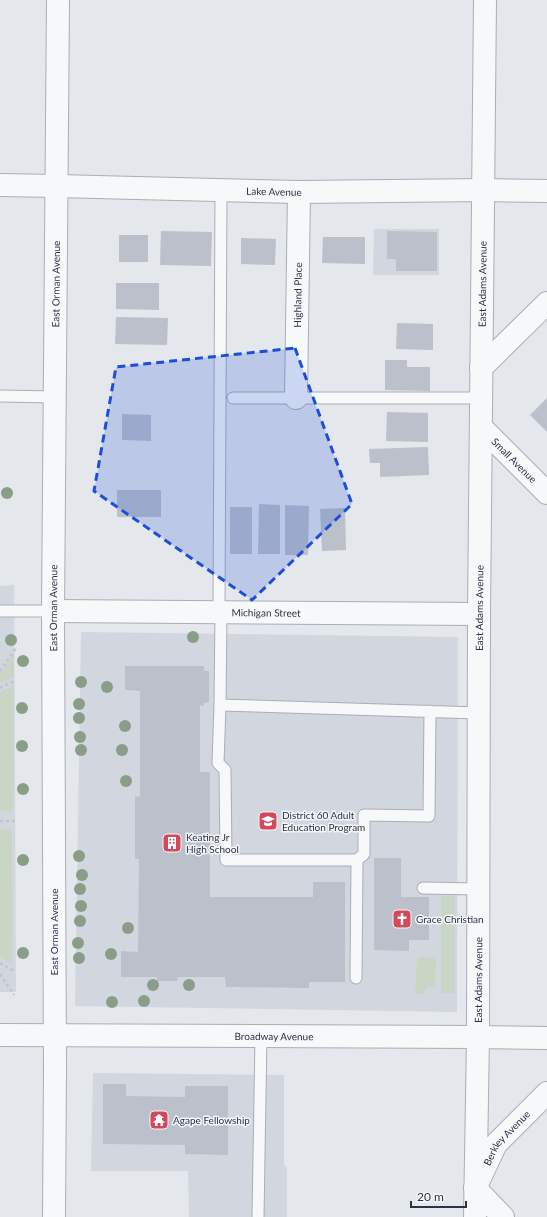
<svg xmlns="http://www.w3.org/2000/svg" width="547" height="1217" viewBox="0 0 547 1217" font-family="Lato,sans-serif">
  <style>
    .built { fill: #d2d6de }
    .green { fill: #c9d6c5 }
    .building { fill: #bbc0ca }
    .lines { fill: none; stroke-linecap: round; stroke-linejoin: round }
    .service-casing { stroke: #a9aeb7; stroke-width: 13 }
    .minor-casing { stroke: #a9aeb7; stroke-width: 24 }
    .tertiary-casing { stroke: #a9aeb7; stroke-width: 24 }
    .path { stroke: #c2c5cb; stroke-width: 2.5; stroke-dasharray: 3 3; stroke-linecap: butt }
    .service { stroke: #f7f8fa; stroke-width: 11 }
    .minor { stroke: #f7f8fa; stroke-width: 22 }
    .tertiary { stroke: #f7f8fa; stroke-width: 22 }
    .tree { fill: #899d89 }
    .marked { fill: #1d4ed8; fill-opacity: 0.2; stroke: #1d4ed8; stroke-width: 3; stroke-dasharray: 8 5; stroke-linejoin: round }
    .labels { text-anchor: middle; stroke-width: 3; stroke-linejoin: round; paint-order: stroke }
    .street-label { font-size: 10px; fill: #2b3445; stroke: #f4f6f9 }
    .poi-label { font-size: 10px; fill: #2b3445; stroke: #f4f6f9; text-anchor: start }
  </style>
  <rect width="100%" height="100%" fill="#e4e7ec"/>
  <path class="built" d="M 374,229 L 439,229 L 439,275 L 373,275 Z
    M 14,585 L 16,992 L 0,992 L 0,586 Z
    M 81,632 L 458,637 L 457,1012 L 75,1006 Z
    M 93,1073 L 284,1075 L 284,1165 L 287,1168 L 287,1217 L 189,1217 L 188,1171 L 91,1171 Z"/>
  <path class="green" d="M 14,653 L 14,676 L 0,683 L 0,674 Z
    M 14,685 L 13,808 L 10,811 L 0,811 L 0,692 Z
    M 0,829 L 10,829 L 12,831 L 12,964 L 0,957 Z
    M 441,896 L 455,896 L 455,993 L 441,993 Z
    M 420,957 L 436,957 L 435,987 L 427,987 L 424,992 L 424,994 L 415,994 L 417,959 Z"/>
  <path class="building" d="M 161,231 L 212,232 L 211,266 L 160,265 Z
    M 387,231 L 437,232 L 437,271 L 396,271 L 396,259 L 387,259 Z
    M 119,235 L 148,235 L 148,262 L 119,262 Z
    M 323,237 L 365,237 L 365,264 L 322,263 Z
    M 241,238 L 276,239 L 275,265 L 241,264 Z
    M 116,283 L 159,283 L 159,310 L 116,309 Z
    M 116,317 L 168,318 L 167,345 L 115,344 Z
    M 397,323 L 433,324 L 433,350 L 396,349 Z
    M 385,360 L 407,360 L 407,367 L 430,367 L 430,391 L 385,390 Z
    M 547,398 L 547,432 L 530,415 Z
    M 387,412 L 428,413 L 428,442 L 386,441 Z
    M 122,414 L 151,415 L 151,441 L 122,440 Z
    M 428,447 L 429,475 L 380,477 L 380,463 L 370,463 L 369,449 Z
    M 117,490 L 161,490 L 161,517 L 117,517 Z
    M 259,504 L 280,505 L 280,554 L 258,554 Z
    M 285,505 L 309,506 L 308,555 L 285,555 Z
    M 230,507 L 252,507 L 252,554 L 230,554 Z
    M 345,508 L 346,550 L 322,551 L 320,509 Z
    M 125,666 L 204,666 L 204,671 L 209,671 L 209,702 L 204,703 L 204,706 L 200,705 L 200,772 L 210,772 L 210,897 L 313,897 L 313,882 L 345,882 L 345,982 L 309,982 L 309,988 L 226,987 L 225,977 L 178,977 L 177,981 L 157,981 L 157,977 L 121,977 L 121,951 L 138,952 L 139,859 L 135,859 L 135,797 L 140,796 L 140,691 L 125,690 Z
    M 374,858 L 401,858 L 401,897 L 429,897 L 429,940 L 409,940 L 409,951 L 374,950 Z
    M 103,1084 L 126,1084 L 126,1096 L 185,1097 L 185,1086 L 228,1086 L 228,1155 L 185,1154 L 185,1145 L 103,1144 Z"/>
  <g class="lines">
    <g class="service-casing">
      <path id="service" d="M 0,396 L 55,397
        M 233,398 L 481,398
        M 0,611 L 53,611
        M 219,611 L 221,190
        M 221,611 L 220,705 L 479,713
        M 220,705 L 218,763 L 225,770 L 226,860 L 357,860 L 356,978
        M 357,860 L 364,854 L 364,815 L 429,816 L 430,711
        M 423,888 L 478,889
        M 258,1217 L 261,1036"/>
    </g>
    <g class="minor-casing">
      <g id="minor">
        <path d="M 481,368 L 547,303"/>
        <path id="s1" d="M 296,398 L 299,192"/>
        <path id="s2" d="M 481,427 L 547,493"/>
        <path id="s3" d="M 53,611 L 479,614"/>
        <path id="s4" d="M 0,1035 L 478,1037 L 547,1038"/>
        <path id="s5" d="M 479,1180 L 496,1144 L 547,1093"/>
        <path d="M 475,1188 L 503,1217"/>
        <path id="s6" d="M 475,1217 L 478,1037 L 479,614 L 485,0"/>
      </g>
    </g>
    <g class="tertiary-casing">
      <g id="tertiary">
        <path id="s7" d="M 0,185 L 57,186 L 299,192 L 484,190 L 547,191"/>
        <path id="s8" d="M 54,1217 L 55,1070 L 53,611 L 58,0"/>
      </g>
    </g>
    <path class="path" d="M 0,671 L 16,648
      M 0,688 L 16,680
      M 0,821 L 15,821
      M 0,963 L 14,971
      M 0,974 L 14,995"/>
    <use href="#service" class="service"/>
    <use href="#minor" class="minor"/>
    <use href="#tertiary" class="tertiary"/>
  </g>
  <g class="tree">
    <circle cx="7" cy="493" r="6"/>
    <circle cx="193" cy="637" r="6"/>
    <circle cx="11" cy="640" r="6"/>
    <circle cx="23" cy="661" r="6"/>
    <circle cx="81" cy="682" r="6"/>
    <circle cx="107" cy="687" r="6"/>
    <circle cx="79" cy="704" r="6"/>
    <circle cx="22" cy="708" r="6"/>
    <circle cx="79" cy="718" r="6"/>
    <circle cx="125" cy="726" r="6"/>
    <circle cx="80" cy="737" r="6"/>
    <circle cx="22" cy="746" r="6"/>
    <circle cx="81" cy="750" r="6"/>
    <circle cx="122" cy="750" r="6"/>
    <circle cx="126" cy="781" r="6"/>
    <circle cx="23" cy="789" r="6"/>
    <circle cx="79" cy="856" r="6"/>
    <circle cx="23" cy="860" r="6"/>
    <circle cx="82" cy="875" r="6"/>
    <circle cx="80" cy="889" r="6"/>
    <circle cx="81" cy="906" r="6"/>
    <circle cx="80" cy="921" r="6"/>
    <circle cx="128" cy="928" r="6"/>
    <circle cx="78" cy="943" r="6"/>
    <circle cx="23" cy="953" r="6"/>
    <circle cx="111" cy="954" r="6"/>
    <circle cx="79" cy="958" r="6"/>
    <circle cx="153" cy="985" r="6"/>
    <circle cx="189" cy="985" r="6"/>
    <circle cx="144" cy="1001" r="6"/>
    <circle cx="112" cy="1002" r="6"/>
  </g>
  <path class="marked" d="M 295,348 L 352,504 L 252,600 L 94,491 L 116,367 Z"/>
  <defs>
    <g id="school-square" transform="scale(1)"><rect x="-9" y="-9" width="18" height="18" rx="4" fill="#d1495b" stroke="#f4f6f9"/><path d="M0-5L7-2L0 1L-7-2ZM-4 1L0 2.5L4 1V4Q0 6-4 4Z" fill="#fff"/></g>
    <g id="building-square" transform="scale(1)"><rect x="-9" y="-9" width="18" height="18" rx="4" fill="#d1495b" stroke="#f4f6f9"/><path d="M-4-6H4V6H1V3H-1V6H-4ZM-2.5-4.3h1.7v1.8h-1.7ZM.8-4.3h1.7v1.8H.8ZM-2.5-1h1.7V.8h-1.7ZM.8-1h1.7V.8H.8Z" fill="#fff"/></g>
    <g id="church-square" transform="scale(1)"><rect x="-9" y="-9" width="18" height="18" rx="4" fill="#d1495b" stroke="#f4f6f9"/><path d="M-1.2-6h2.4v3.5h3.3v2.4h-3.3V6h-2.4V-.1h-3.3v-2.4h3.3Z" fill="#fff"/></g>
    <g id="temple-square" transform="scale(1)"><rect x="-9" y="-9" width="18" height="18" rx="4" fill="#d1495b" stroke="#f4f6f9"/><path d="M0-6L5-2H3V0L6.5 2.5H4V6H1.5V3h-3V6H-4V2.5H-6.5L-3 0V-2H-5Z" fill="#fff"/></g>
  </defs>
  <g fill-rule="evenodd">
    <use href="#school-square" x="268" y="821"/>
    <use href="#building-square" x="172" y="843"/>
    <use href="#church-square" x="402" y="919"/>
    <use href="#temple-square" x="159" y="1120"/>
  </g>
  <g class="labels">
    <g class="street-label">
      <text dy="4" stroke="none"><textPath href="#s7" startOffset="274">Lake Avenue</textPath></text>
      <text dy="4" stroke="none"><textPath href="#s8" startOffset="933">East Orman Avenue</textPath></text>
      <text dy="4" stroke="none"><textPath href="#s6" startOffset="933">East Adams Avenue</textPath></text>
      <text dy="4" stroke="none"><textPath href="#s1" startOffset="103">Highland Place</textPath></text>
      <text dy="4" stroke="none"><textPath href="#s2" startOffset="47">Small Avenue</textPath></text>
      <text dy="4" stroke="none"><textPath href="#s8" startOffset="609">East Orman Avenue</textPath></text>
      <text dy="4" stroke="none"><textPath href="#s6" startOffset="609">East Adams Avenue</textPath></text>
      <text dy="4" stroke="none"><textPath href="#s3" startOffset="213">Michigan Street</textPath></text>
      <text transform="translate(54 932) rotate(-90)" y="4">East Orman Avenue</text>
      <text dy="4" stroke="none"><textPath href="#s6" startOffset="237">East Adams Avenue</textPath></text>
      <text dy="4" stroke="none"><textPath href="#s4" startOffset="274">Broadway Avenue</textPath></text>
      <text dy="4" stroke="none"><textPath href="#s5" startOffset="51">Berkley Avenue</textPath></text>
    </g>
    <g class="poi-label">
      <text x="282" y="819">District 60 Adult<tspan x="282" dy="12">Education Program</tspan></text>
      <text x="186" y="841">Keating Jr<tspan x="186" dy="12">High School</tspan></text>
      <text x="416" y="923">Grace Christian</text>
      <text x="173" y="1124">Agape Fellowship</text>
    </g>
  </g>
  <path d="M411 1201v6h55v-6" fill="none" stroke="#2b3445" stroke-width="2"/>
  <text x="417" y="1201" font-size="12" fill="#2b3445" stroke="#f4f6f9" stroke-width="3" paint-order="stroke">20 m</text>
</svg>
